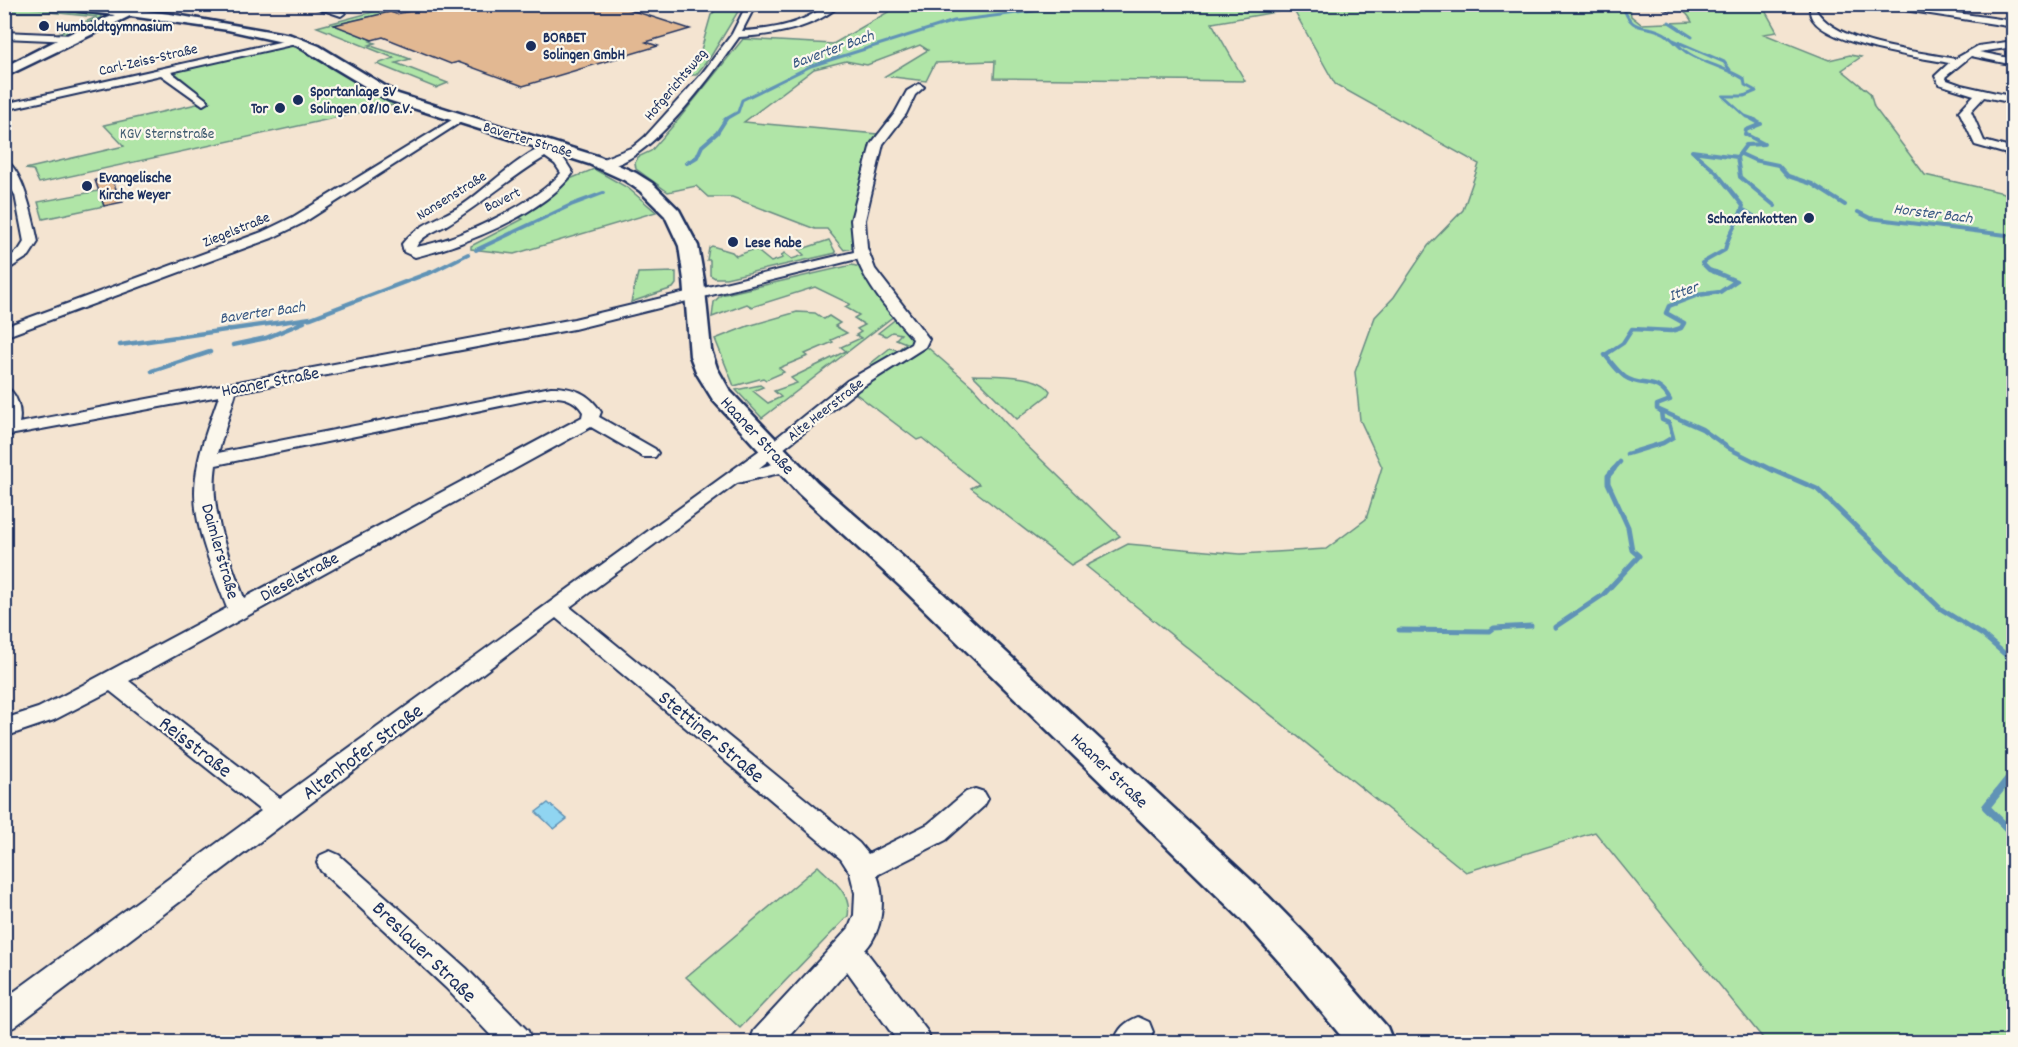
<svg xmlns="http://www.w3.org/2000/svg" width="2018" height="1047" viewBox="0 0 2018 1047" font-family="Dekko,sans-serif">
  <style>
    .green { fill: #b0e5a7; stroke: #668a82; stroke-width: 1.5 }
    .water { fill: #90d5f1; stroke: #6193b6; stroke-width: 1.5 }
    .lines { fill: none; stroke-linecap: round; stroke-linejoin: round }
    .stream-far4 { stroke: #6193b6; stroke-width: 3 }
    .stream-far3 { stroke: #6193b6; stroke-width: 4 }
    .stream-far2 { stroke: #6193b6; stroke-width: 4.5 }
    .stream-far1 { stroke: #6193b6; stroke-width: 5 }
    .stream { stroke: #6193b6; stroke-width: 8 }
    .building { fill: #e2b892; stroke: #1b2f5e; stroke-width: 1.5 }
    .street-casing { stroke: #1b2f5e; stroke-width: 4 }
    .secondary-casing { stroke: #1b2f5e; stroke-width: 5 }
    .street { fill: #fbf7ec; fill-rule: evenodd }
    .secondary { fill: #fbf7ec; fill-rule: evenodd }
    .poi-dot { fill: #1b2f5e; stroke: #fbf7ec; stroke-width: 2 }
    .labels { text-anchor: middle; stroke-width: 4.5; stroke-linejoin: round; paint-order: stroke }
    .far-poi-label { font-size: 15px; font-weight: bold; fill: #1b2f5e; stroke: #fbf7ec; text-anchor: start }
    .far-street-label { font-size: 15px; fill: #1b2f5e; stroke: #fbf7ec }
    .far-park-label { font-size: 15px; fill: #405c70; stroke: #fbf7ec }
    .far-water-label { font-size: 16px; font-style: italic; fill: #385883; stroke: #fbf7ec }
    .street-label { font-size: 18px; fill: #1b2f5e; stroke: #fbf7ec }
    .near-street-label { font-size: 21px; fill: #1b2f5e; stroke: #fbf7ec }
  </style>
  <rect width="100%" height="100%" fill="#f4e4d1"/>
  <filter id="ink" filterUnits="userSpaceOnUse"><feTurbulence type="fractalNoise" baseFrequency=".0167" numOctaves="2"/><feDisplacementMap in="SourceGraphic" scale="12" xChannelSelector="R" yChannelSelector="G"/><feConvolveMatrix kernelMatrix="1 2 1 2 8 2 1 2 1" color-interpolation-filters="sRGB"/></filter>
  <g filter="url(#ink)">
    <path class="green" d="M 1626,4 L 1630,8 L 1631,16 L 1641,24 L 1692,22 C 1685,6 1670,7 1655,5 L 1762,5 L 1777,32 L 1764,34 L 1829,60 L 1850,55 L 1861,57 L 1842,70 L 1870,93 L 1874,107 L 1925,175 L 2013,195 L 2013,1042 L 1766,1042 L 1595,832 L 1466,872 L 1086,566 L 1128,544 L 1240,554 L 1326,549 L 1366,519 L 1382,467 L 1360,420 L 1355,372 L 1375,317 L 1394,297 L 1428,246 L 1463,210 L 1479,164 L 1335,84 L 1293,9 L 1212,23 L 1245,81 L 994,78 L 995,61 L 935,63 L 926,81 L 885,76 L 928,50 L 920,45 L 867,65 L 846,61 L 814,69 L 744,122 L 877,134 C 862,171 852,208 853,248 L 844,250 L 827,229 L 815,229 L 732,197 L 708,197 L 696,186 L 668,192 L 636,169 L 635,163 L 638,157 L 651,151 L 678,120 L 743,39 L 833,44 L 900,5 Z
      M 9,5 L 101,15 L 102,17 L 65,34 L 56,34 L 97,17 L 49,12 L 5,12 L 5,6 Z
      M 721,5 L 742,5 L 711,56 L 696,75 L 689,75 L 701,50 L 711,15 Z
      M 384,9 L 390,12 L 335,25 L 372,40 L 370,41 L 375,43 L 369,45 C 383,51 396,53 410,59 L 396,63 L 448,83 L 436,88 L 377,64 L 394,58 L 317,27 Z
      M 285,46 L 299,47 L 380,97 L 398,104 L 39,183 L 33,170 L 25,169 L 124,146 L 104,125 L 210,101 L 174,72 L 179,70 Z
      M 594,169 L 628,188 L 656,212 L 514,254 L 471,249 L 471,246 L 523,219 L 514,215 L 565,181 Z
      M 98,191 L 104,206 L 43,219 L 38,202 Z
      M 829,240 L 836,253 L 726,278 L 715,278 L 710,275 L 710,260 L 707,260 L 709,248 L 712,246 L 732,252 L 736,256 L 755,249 L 771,262 L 783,258 L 781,256 L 784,253 L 792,259 L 804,255 L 799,250 Z
      M 852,265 L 860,267 L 895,315 L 762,418 L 736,390 L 760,385 L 763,387 L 753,391 L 768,403 L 781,397 L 774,391 L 797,383 L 791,378 L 846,351 L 841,347 L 861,338 L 856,335 L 861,332 L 857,329 L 865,325 L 854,318 L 859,315 L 845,307 L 850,304 L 815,287 L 752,307 L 747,304 L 712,317 L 714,302 L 721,295 Z
      M 676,272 L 676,284 L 673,288 L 631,302 L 638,273 Z
      M 797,312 L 815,313 L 824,319 L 829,316 L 840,323 L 835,326 L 847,333 L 831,340 L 833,342 L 805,354 L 808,356 L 779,368 L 784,372 L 766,380 L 763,378 L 734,386 L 715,339 L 748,326 Z
      M 897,318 L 912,332 L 914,344 L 873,369 L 870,364 L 890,348 L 898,350 L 906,343 L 896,339 L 901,334 L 892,332 L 886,336 L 878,333 Z
      M 926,346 L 972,386 L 1020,439 L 1120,536 L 1071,565 L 971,488 L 979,484 L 922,438 L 917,440 L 851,390 Z
      M 973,375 C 992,376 1039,373 1050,391 L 1048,395 L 1017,419 Z
      M 818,866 C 832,880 852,893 848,916 L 740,1028 L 686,977 Z"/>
    <path class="water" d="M 548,803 L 567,819 L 554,829 L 536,812 Z"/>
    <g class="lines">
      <path class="stream-far4" d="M 1622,4 C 1633,38 1647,20 1668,36 C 1677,43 1682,51 1693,56 C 1710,65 1728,69 1744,79 L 1745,85 L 1756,91 L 1744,96 L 1723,96 L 1745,116 L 1756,120
        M 1669,22 L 1692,37
        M 1673,40 L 1724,62 L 1730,70
        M 724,120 L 738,112 L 742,100 L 811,66 L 954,21 L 1089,4"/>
      <path class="stream-far3" d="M 1741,154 L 1754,160 L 1778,165 L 1788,176 L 1812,184 L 1845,205
        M 1737,157 L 1740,177 L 1775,206
        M 687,163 L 697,157 L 702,146 L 717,133 L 726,119
        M 1742,209 L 1755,217 L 1767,220
        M 1858,212 L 1870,218 L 2006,235
        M 476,250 L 571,205 L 603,193
        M 428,274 L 468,254
        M 1720,274 L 1709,270 L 1702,263 L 1725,250 C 1729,231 1738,224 1743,206 L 1716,172 L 1692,151 L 1737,157 L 1746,145 L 1764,144 L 1745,134 L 1746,130 L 1761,124 L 1752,119"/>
      <path class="stream-far2" d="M 1715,272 L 1736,281 L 1720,292 L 1698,295 L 1669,306 L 1666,313 L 1684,323 L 1681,328 L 1671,331 L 1632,329 L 1623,343 L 1605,355 C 1611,362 1617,371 1625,377 C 1643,389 1657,376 1670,400 L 1657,405 L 1657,409 L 1702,429 L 1730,449 L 1774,471
        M 120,345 L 311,318 L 431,272
        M 233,345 L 266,338 L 304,322
        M 152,371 L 210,352
        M 1627,454 L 1663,443 L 1673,437 L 1669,423 L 1662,420 L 1661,411
        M 1612,471 L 1620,462"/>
      <path class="stream-far1" d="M 1771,469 L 1817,489 L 1941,609 L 1984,636 L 2014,662
        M 1555,627 L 1603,595 L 1639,556 L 1632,550 L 1628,527 L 1608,483 L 1608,476 L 1614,469
        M 1399,630 L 1490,631 L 1494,628 L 1531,626"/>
      <path class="stream" d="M 2014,772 L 1986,807 L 2014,835"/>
    </g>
    <path class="building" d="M 445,4 L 612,4 L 690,29 L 646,42 L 658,46 L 523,86 L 458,62 L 451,64 L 383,37 L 372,40 L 334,25 L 390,12 L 396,14 Z
      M 110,177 L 123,202 L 104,206 L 95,180 Z"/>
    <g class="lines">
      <g class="street-casing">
        <path id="street" d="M 306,4 L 321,4 L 345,13 L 341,16 Z
          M 747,4 L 756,4 L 742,31 C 761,30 780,28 798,21 C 813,16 825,4 841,4 C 814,29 774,35 739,37 C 717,68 642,175 600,166 L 600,160 L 633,147 L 645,137 L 700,76 L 732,34 Z
          M 1665,4 L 1674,4 L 1668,9 L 1665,8 Z
          M 1866,4 L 1893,4 L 2014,21 L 2014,27 Z
          M 1810,10 L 1816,10 C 1836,44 1917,51 1955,59 L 1978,46 L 2014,41 L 2014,47 L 1979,52 L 2014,59 L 2014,65 L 1971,56 L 1945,77 L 1947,80 L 1961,85 L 2014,97 L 2014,103 L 1984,97 L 1971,111 L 1984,141 L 2014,149 L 2014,156 L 1975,145 L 1959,111 L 1974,95 L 1939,84 L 1935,76 L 1949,63 C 1923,58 1808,43 1810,10 Z
          M 4,32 L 72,35 L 77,38 L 72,41 L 4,38 Z
          M 297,38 L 302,41 L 300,43 L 171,72 L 207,100 L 208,102 L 203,105 L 161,75 L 4,110 L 4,104 Z
          M 919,84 L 924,87 L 915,95 L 906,114 L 883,144 L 865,220 L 867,248 L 875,269 L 929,339 L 925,347 L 859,389 L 759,468 L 787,460 L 793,462 L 796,466 L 793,470 L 737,483 L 570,607 L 859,843 L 868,854 L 928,824 L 966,792 L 975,789 L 984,792 L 988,799 L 984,806 L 946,840 L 877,875 C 886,899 883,931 865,950 L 927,1031 L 931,1042 L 898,1042 L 847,971 L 785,1042 L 750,1042 L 754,1031 L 849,928 L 854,915 L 855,893 L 850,873 L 841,859 L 556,618 L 14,1027 L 4,1031 L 4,999 L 261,811 L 110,691 L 54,720 L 4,737 L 4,719 L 38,708 L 64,695 L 227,608 C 212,567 190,521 196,477 C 199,449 210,422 219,396 L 4,436 L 4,387 C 17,390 22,412 19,423 L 574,319 L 854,252 L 851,220 L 871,144 L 895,113 L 907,91 ZM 857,259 C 868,289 893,316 913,339 L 911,344 L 847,381 L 775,439 L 280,798 L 129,681 L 591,427 L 643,457 L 655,457 L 658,453 L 655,449 L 599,417 L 601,412 C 589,393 574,387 551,387 L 218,453 L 236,392 L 574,329 ZM 544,397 C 560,396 574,397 583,412 L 582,417 L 244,598 C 228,555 209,512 216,465 Z
          M 460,115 L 466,118 L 464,120 L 303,223 L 272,238 L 4,337 L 4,327 L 262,232 L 293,217 Z
          M 553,143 L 559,147 L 553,152 L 564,159 L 573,173 C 543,214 464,245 415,257 L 404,252 L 402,244 C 417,224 444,217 464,204 C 491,185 522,152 553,143 ZM 545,157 L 555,164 L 561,173 C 533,205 457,240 416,247 C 420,237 435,231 445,226 C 480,205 510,178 545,157 Z
          M 4,160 C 23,167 34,223 38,242 L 29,256 L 4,272 L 4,261 L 19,250 L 24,242 L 15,195 L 4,176 Z
          M 330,851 L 339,855 L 466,968 L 528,1031 L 532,1042 L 497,1042 L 446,988 L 321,871 L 317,863 L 321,855 Z
          M 1138,1017 L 1149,1022 L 1153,1032 L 1149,1042 L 1114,1042 C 1118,1029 1125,1022 1138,1017 Z"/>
      </g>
      <g class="secondary-casing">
        <path id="secondary" d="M 47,4 L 90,4 L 170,14 L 291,35 L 319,46 L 398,94 L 600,157 L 636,173 L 652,183 L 679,210 L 698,246 L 704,280 L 711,350 L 717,368 L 730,391 L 817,482 L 920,572 L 1268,896 L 1312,941 L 1387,1027 L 1393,1042 L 1346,1042 L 1284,967 L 1242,920 L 900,586 L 799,494 L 713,400 L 697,374 L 690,356 L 684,280 L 679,246 L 665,216 L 640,191 L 624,180 L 589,164 L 388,100 L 296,45 L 228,30 L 130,16 L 4,77 L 4,67 L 81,28 L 115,15 L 53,8 Z"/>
      </g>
      <use href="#street" class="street"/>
      <use href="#secondary" class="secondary"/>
    </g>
  </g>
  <g class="poi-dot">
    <circle cx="44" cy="26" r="6"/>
    <circle cx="531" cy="46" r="6"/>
    <circle cx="298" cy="100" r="6"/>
    <circle cx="280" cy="108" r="6"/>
    <circle cx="87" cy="186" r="6"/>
    <circle cx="1809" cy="218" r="6"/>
    <circle cx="733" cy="242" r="6"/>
  </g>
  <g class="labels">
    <g class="far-poi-label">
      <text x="56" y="31">Humboldtgymnasium</text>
      <text x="543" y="42">BORBET<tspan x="543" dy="17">Solingen GmbH</tspan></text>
      <text x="310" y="96">Sportanlage SV<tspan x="310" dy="17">Solingen 08/10 e.V.</tspan></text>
      <text x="268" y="113" text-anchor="end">Tor</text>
      <text x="99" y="182">Evangelische<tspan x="99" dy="17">Kirche Weyer</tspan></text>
      <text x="1797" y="223" text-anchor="end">Schaafenkotten</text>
      <text x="745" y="247">Lese Rabe</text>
    </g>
    <g class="far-street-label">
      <text transform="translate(148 59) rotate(-13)" y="5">Carl-Zeiss-Straße</text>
      <text transform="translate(675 84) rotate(-50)" y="5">Hofgerichtsweg</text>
      <text transform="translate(528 139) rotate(17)" y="5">Baverter Straße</text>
      <text transform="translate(451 195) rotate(-32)" y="5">Nansenstraße</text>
      <text transform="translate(502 199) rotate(-26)" y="5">Bavert</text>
      <text transform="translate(236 229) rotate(-22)" y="5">Ziegelstraße</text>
      <text transform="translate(825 409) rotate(-38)" y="5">Alte Heerstraße</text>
    </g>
    <g class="far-park-label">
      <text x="167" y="138">KGV Sternstraße</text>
    </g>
    <g class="far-water-label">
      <text transform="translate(832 48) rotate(-20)" y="6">Baverter Bach</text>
      <text transform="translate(1933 212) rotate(7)" y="6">Horster Bach</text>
      <text transform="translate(1683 290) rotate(-20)" y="6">Itter</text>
      <text transform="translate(262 311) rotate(-8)" y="6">Baverter Bach</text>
    </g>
    <g class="street-label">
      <text transform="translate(270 381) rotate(-11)" y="6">Haaner Straße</text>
      <text transform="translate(758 435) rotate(47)" y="6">Haaner Straße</text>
      <text transform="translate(221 551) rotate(74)" y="6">Daimlerstraße</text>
      <text transform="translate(299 576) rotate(-28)" y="6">Dieselstraße</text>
      <text transform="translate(1110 770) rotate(44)" y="6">Haaner Straße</text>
    </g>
    <g class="near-street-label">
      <text transform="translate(712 736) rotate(40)" y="7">Stettiner Straße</text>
      <text transform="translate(196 746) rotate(38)" y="7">Reisstraße</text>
      <text transform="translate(362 751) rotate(-37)" y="7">Altenhofer Straße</text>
      <text transform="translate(425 951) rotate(44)" y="7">Breslauer Straße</text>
    </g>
  </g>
  <rect width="2018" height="1047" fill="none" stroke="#fbf7ec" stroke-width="24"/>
  <rect x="12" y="12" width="1994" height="1023" fill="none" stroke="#1b2f5e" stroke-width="2" filter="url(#ink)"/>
</svg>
